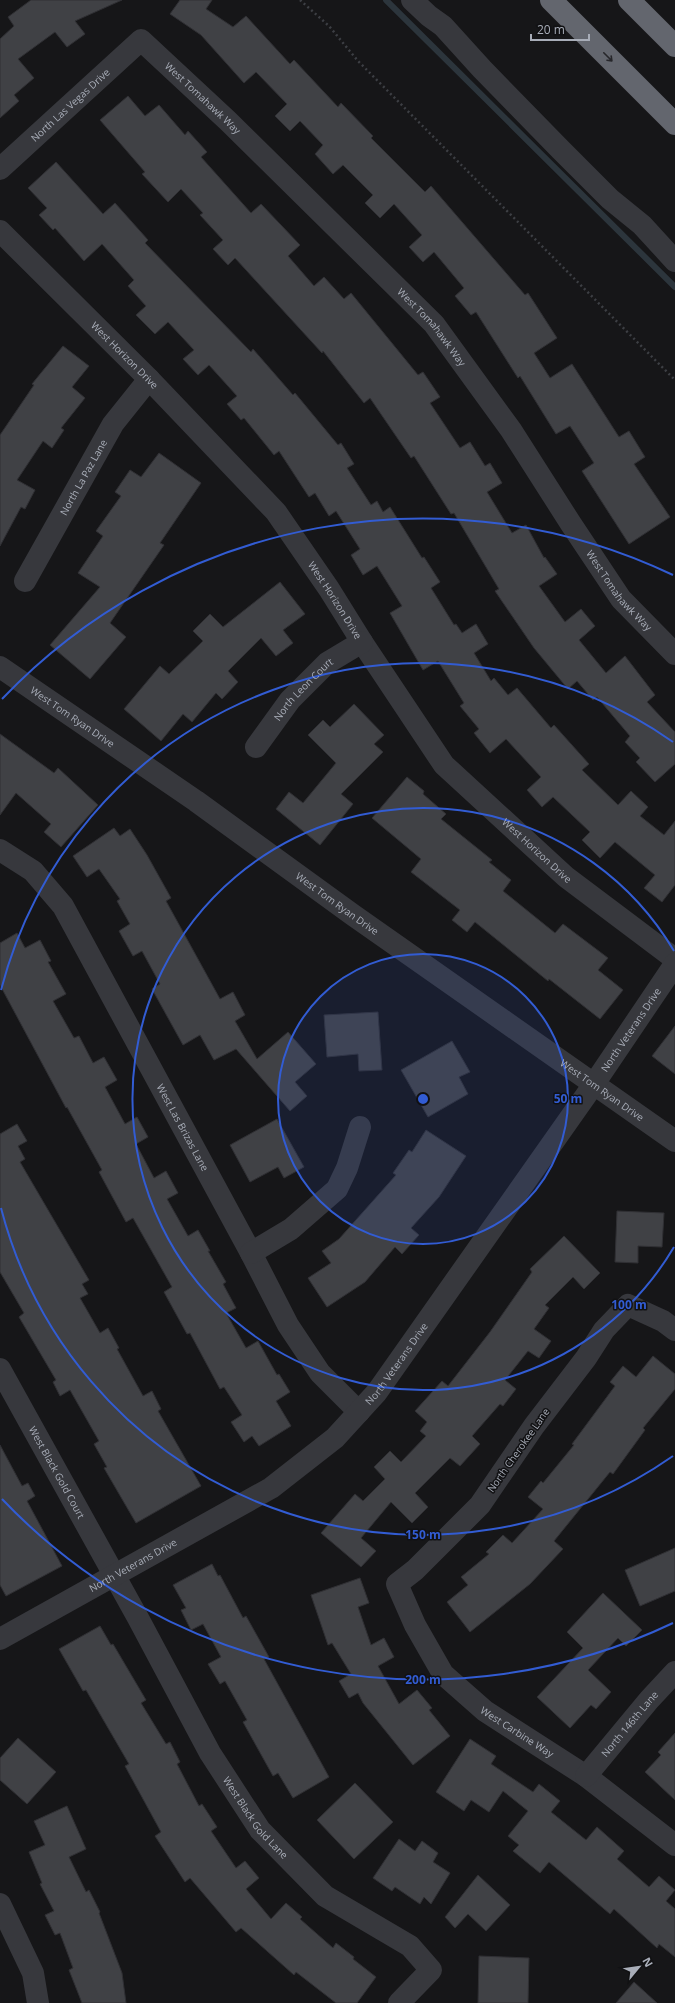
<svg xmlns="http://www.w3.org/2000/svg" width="675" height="2003" viewBox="0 0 675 2003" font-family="'Open Sans',sans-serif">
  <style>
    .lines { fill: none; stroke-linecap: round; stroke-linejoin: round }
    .stream { stroke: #2c353c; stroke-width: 6 }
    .building { fill: #404145; stroke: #303034 }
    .path { stroke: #3d3f44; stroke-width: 2.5; stroke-dasharray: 2 3; stroke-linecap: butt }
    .minor { stroke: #37383d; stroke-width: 22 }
    .highway { stroke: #63666e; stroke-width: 22 }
    .oneway { stroke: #26262a }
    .ring { fill: none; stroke: #325cd3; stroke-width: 2 }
    .labels { text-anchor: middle; stroke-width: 3; stroke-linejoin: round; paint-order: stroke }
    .street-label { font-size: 10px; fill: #a8adb8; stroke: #111113 }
    .centre { fill: #325cd3; stroke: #111113; stroke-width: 2 }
    .ring-label { font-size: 12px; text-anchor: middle; font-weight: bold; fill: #325cd3; stroke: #111113; stroke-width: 3; stroke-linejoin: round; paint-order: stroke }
  </style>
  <rect width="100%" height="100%" fill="#161618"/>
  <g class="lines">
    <path class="stream" d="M 386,0 L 675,287"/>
  </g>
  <path class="building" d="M 31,0 L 122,0 L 75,21 L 85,34 L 67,47 L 55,32 L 18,59 L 34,78 L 14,95 L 19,101 L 0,118 L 0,39 L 14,26 L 8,17 Z
    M 180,0 L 212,0 L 206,9 L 233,27 L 246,16 L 290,64 L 294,60 L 338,107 L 341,103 L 373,136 L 371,138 L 425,192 L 431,186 L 525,295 L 528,293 L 557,338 L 534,353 L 550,378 L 572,364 L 619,437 L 629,431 L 645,457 L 634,464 L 670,517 L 629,544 L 582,471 L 594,463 L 570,426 L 556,434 L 520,376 L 518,378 L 476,312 L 471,315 L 455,296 L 464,288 L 434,252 L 423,262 L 409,247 L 422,235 L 394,204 L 380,218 L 365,203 L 373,195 L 343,165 L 333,174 L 315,154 L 323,145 L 300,121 L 290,131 L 275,116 L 287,104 L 256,72 L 244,83 L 201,35 L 170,14 Z
    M 128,96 L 145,116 L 159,105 L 185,135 L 188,131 L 207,152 L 201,157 L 251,213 L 261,204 L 300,245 L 288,256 L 314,286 L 324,277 L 344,299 L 351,293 L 418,375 L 423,372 L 440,397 L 430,403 L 460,448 L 470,442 L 485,466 L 490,463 L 502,483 L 487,492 L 512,533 L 526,525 L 544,558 L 545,557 L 557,574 L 539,586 L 565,622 L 581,609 L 595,626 L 579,640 L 606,673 L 625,656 L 655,695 L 647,702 L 675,732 L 675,764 L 655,782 L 636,762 L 640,758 L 625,742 L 630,736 L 597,697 L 593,700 L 577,681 L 568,689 L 534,648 L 495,591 L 499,589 L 454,513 L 451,514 L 414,456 L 411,458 L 370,398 L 364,403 L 323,351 L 322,353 L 235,258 L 228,265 L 213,249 L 223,240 L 200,215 L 203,213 L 181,189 L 168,202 L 142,174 L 145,172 L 100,120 Z
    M 56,162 L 103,214 L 115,203 L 148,240 L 145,243 L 251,352 L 253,349 L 293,395 L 295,393 L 338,445 L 341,443 L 354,464 L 347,468 L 371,505 L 377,501 L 383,512 L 390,507 L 422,558 L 424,557 L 440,582 L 431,588 L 454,625 L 456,624 L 462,633 L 476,624 L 488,644 L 474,653 L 491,681 L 494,678 L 508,695 L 517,688 L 551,728 L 554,725 L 589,764 L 582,770 L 618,805 L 631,791 L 648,807 L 640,816 L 664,835 L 675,821 L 675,885 L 662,902 L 644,888 L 655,875 L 615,842 L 600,858 L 582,840 L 590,832 L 553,797 L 542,807 L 527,790 L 541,777 L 506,739 L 490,753 L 474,733 L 479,729 L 460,706 L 464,703 L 438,661 L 423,670 L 390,613 L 402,606 L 377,566 L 363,575 L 351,555 L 360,549 L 336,511 L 329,516 L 315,493 L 309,497 L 279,451 L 274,455 L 244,418 L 241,420 L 227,404 L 237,396 L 209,365 L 198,375 L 183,359 L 194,350 L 168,322 L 155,334 L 136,315 L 146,306 L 128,286 L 134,280 L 102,244 L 84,261 L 55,228 L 53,230 L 39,215 L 47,208 L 28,188 Z
    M 63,346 L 89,366 L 72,387 L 85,398 L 61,428 L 64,430 L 52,448 L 43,441 L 17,480 L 35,490 L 25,509 L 21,507 L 0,546 L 0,435 L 34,385 L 32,384 Z
    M 159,453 L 201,483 L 160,543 L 164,545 L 110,623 L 126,637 L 90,679 L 50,645 L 100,587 L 78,573 L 103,536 L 96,531 L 121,496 L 115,492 L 130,470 L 141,477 Z
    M 280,582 L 305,614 L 283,630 L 293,643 L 276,656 L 261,638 L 228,671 L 238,682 L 222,699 L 216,693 L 192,722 L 183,714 L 161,741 L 124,709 L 160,666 L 169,674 L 203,641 L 193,631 L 210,614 L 223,627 Z
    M 354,704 L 384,735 L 374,744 L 383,752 L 341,794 L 353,804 L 320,845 L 276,809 L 289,792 L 303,803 L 336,763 L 308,735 L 323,720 L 330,727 Z
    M 0,734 L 54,773 L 58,768 L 98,805 L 61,847 L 44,832 L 51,824 L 16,793 L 0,815 Z
    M 407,777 L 424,791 L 423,794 L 446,814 L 441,819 L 492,860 L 489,862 L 511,880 L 503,891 L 555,933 L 563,924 L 608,958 L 598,970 L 623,990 L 600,1019 L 549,979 L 548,981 L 475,922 L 467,932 L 452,920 L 460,910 L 411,872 L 421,859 L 372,818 Z
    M 114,828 L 120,836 L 130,829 L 147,855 L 171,898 L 166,901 L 220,999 L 233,992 L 245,1015 L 235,1021 L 257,1059 L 288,1032 L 316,1064 L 295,1082 L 307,1096 L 290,1111 L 236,1049 L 214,1060 L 200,1035 L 183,1045 L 152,989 L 160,984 L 142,951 L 133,956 L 119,931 L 130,924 L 117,901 L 120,899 L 99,869 L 87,877 L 73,856 Z
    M 17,933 L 25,948 L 40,940 L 51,961 L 48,962 L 66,994 L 53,1001 L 74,1038 L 79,1036 L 93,1063 L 104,1057 L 117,1080 L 105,1087 L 125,1124 L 137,1117 L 148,1137 L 136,1144 L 154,1178 L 166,1171 L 178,1193 L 167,1199 L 188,1236 L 198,1230 L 210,1251 L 208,1251 L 226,1282 L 223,1284 L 236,1308 L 226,1313 L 246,1348 L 258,1341 L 277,1375 L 279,1374 L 290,1392 L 276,1401 L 291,1426 L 259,1446 L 252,1436 L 244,1442 L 231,1422 L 242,1415 L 224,1387 L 220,1389 L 190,1333 L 187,1334 L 164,1292 L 172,1287 L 133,1218 L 126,1222 L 99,1172 L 102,1170 L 67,1107 L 66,1108 L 0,985 L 0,943 Z
    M 378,1012 L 382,1070 L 359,1071 L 358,1054 L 327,1057 L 324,1015 Z
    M 675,1026 L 675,1074 L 652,1056 Z
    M 452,1041 L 470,1072 L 459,1077 L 468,1094 L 428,1117 L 401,1070 Z
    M 277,1119 L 304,1167 L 284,1178 L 278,1167 L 250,1182 L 230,1145 Z
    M 17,1124 L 27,1141 L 18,1146 L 25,1159 L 20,1162 L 89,1280 L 82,1284 L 88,1294 L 80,1298 L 100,1333 L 108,1328 L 119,1348 L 117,1349 L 143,1396 L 152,1391 L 161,1409 L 158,1411 L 201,1486 L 136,1523 L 104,1468 L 107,1467 L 94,1444 L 99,1441 L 70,1390 L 60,1396 L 53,1382 L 56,1380 L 19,1317 L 24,1313 L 0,1272 L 0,1134 Z
    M 426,1130 L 466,1156 L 439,1197 L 411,1228 L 419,1235 L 402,1254 L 395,1247 L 365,1282 L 327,1307 L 308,1278 L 331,1263 L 322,1251 L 339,1239 L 396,1175 L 393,1173 L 409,1150 L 412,1152 Z
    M 617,1211 L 664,1213 L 662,1247 L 638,1246 L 638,1263 L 615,1262 Z
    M 564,1236 L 600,1273 L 584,1289 L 573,1277 L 545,1305 L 549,1308 L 534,1329 L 551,1341 L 539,1358 L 528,1351 L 505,1380 L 516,1389 L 503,1406 L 500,1404 L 472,1436 L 480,1444 L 460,1466 L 450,1458 L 415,1493 L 428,1507 L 412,1523 L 391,1502 L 361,1538 L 376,1551 L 361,1567 L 321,1533 L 355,1494 L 363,1501 L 385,1479 L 374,1467 L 390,1451 L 401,1462 L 426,1436 L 420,1431 L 427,1422 L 415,1411 L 442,1381 L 448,1386 L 490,1332 L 532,1272 L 530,1269 Z
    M 653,1356 L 675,1374 L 675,1389 L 643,1428 L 645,1430 L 613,1474 L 610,1472 L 554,1541 L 563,1549 L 530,1584 L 470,1632 L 447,1602 L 468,1585 L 461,1577 L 489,1554 L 486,1552 L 503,1535 L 512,1543 L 543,1509 L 528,1497 L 541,1481 L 543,1483 L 574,1445 L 572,1444 L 615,1386 L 610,1382 L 623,1366 L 636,1377 Z
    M 0,1445 L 22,1486 L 28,1483 L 35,1496 L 27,1501 L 62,1566 L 6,1596 L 0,1585 Z
    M 675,1548 L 675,1591 L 640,1606 L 625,1570 Z
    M 212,1564 L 218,1576 L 220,1575 L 243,1618 L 246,1616 L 269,1657 L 264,1659 L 329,1777 L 293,1798 L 278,1773 L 273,1776 L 243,1722 L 247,1720 L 225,1681 L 220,1684 L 208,1664 L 221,1657 L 203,1624 L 191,1630 L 181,1610 L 186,1608 L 173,1585 Z
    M 360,1578 L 369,1603 L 358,1607 L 371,1645 L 384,1638 L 394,1657 L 378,1666 L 399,1704 L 417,1690 L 432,1708 L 429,1710 L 450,1736 L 413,1765 L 363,1703 L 358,1693 L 349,1698 L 339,1681 L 351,1674 L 332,1643 L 328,1645 L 311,1595 Z
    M 603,1593 L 642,1630 L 626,1646 L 618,1638 L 588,1670 L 611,1692 L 596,1709 L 591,1705 L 570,1728 L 537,1697 L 583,1648 L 567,1632 Z
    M 100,1626 L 111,1645 L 113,1644 L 146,1700 L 141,1703 L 166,1744 L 170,1742 L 180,1762 L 177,1764 L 199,1806 L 202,1804 L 217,1827 L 211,1831 L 236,1868 L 245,1861 L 259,1878 L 246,1889 L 271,1919 L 286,1903 L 302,1917 L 300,1919 L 333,1948 L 336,1943 L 354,1957 L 353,1959 L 376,1977 L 357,2003 L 336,2003 L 296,1972 L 294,1975 L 241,1928 L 236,1932 L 190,1878 L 185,1882 L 155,1836 L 161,1832 L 125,1766 L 129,1764 L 86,1690 L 83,1691 L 59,1649 Z
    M 675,1733 L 675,1800 L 645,1772 L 661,1755 L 658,1752 Z
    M 18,1738 L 56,1772 L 27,1804 L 0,1780 L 0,1758 Z
    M 470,1739 L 496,1756 L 491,1764 L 533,1792 L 539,1784 L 560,1801 L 551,1812 L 586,1840 L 597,1827 L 624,1851 L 617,1859 L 649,1887 L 659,1876 L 675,1890 L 666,1901 L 675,1909 L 675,1957 L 659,1944 L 657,1948 L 614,1909 L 610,1914 L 549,1862 L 540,1873 L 513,1851 L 519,1845 L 508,1836 L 528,1811 L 503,1791 L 489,1812 L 471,1800 L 464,1811 L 436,1792 Z
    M 355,1783 L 393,1822 L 354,1859 L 317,1820 Z
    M 67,1806 L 86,1849 L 69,1857 L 86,1892 L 89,1890 L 100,1912 L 99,1913 L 122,1973 L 126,2003 L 82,2003 L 69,1970 L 73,1968 L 60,1933 L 55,1935 L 45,1915 L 54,1911 L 40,1884 L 42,1883 L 29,1852 L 45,1845 L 34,1821 Z
    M 399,1839 L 415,1851 L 422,1841 L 438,1853 L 433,1862 L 450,1873 L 431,1904 L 424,1897 L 420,1904 L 395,1887 L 392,1891 L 373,1878 Z
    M 478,1875 L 510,1905 L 486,1931 L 468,1914 L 455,1928 L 445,1917 Z
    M 479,1956 L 529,1958 L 528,2003 L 478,2003 Z
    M 634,1982 L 657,2003 L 616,2003 Z"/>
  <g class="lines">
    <path class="path" d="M 300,0 L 329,26 L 358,61 L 675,380"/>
    <g class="minor">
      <path d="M 412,0 L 429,16 L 443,26 L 482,69 L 561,150 L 610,199 L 642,225 L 675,261"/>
      <path id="s1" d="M 0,169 L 141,40 L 228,121 L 434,324 L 511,430 L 571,524 L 621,599 L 675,654"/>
      <path id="s2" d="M 0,231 L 149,379 L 276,512 L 329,589 L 362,642 L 444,765 L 566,877 L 675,959"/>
      <path id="s3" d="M 25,581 L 113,424 L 149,379"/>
      <path id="s4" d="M 0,667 L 196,801 L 353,915 L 675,1141"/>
      <path id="s5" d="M 256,747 L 290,700 L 327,663 L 362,642"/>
      <path id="s6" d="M 0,850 L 33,871 L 63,906 L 251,1253 L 288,1325 L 320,1373 L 359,1412"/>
      <path d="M 251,1253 L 291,1229 L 337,1189 L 347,1168 L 360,1127"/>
      <path id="s7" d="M 675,1330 L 663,1321 L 628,1305 L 604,1330 L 586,1358 L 534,1426 L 480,1505 L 415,1570 L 397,1584 L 415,1625 L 443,1674 L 485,1711 L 586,1776 L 675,1845"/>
      <path id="s8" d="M 0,1369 L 138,1618 L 210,1753 L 260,1830 L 325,1896 L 410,1946 L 431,1970 L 399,2003"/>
      <path id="s9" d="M 0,1639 L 271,1488 L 335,1438 L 377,1392 L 594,1084 L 675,964"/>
      <path id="s10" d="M 586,1776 L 649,1700 L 675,1672"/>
      <path d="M 0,1904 L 33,1973 L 38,2003"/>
    </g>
    <path class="highway" d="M 551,0 L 675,124
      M 629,0 L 675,46"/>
  </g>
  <defs><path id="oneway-shaft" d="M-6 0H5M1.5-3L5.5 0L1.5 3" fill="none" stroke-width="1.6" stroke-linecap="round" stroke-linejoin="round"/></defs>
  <use class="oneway" href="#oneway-shaft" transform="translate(608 57) rotate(45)"/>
  <circle cx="423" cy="1099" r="145" fill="#325cd3" fill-opacity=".12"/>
  <g class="ring">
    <circle cx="423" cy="1099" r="145"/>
    <path d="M674 1247A291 291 0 1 1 674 951"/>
    <path d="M673 1456A436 436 0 0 1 1 1208M1 990A436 436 0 0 1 673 742"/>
    <path d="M673 1623A581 581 0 0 1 2 1499M2 699A581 581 0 0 1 673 575"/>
  </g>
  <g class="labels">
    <g class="street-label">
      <text dy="4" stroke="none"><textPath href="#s1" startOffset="276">West Tomahawk Way</textPath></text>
      <text dy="4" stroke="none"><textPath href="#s1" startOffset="95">North Las Vegas Drive</textPath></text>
      <text dy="4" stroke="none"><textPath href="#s1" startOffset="600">West Tomahawk Way</textPath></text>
      <text dy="4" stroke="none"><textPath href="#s2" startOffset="176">West Horizon Drive</textPath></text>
      <text dy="4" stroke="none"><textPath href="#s3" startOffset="119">North La Paz Lane</textPath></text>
      <text dy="4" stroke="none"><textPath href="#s1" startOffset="924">West Tomahawk Way</textPath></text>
      <text dy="4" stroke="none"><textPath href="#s2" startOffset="500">West Horizon Drive</textPath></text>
      <text dy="4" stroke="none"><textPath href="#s5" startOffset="75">North Leon Court</textPath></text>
      <text dy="4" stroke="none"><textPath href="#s4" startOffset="88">West Tom Ryan Drive</textPath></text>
      <text dy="4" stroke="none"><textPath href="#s2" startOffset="824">West Horizon Drive</textPath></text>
      <text dy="4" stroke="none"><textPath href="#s4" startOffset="412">West Tom Ryan Drive</textPath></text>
      <text dy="4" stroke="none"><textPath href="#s9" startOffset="896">North Veterans Drive</textPath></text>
      <text dy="4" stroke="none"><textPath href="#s4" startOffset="736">West Tom Ryan Drive</textPath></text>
      <text dy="4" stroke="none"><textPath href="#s6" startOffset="337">West Las Brizas Lane</textPath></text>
      <text dy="4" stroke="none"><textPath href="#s9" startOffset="488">North Veterans Drive</textPath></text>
      <text transform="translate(518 1450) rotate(-55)" y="4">North Cherokee Lane</text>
      <text dy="4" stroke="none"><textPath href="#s8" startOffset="118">West Black Gold Court</textPath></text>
      <text dy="4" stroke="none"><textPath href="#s9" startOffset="152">North Veterans Drive</textPath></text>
      <text dy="4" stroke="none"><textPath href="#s10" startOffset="68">North 146th Lane</textPath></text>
      <text dy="4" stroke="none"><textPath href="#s7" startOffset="613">West Carbine Way</textPath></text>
      <text dy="4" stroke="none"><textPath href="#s8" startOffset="517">West Black Gold Lane</textPath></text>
    </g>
  </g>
  <circle cx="423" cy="1099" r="6" class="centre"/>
  <g class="ring-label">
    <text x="568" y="1103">50 m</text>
    <text x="629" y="1309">100 m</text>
    <text x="423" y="1539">150 m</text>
    <text x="423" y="1684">200 m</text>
  </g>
  <g transform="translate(639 1967) rotate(61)" stroke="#111113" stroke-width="3" paint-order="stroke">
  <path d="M0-3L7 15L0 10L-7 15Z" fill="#a8adb8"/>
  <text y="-6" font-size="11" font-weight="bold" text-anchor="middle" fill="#a8adb8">N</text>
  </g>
  <path d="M531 34v6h58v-6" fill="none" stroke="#a8adb8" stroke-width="2"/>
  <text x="537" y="34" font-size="12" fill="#a8adb8" stroke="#111113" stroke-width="3" paint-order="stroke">20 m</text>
</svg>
